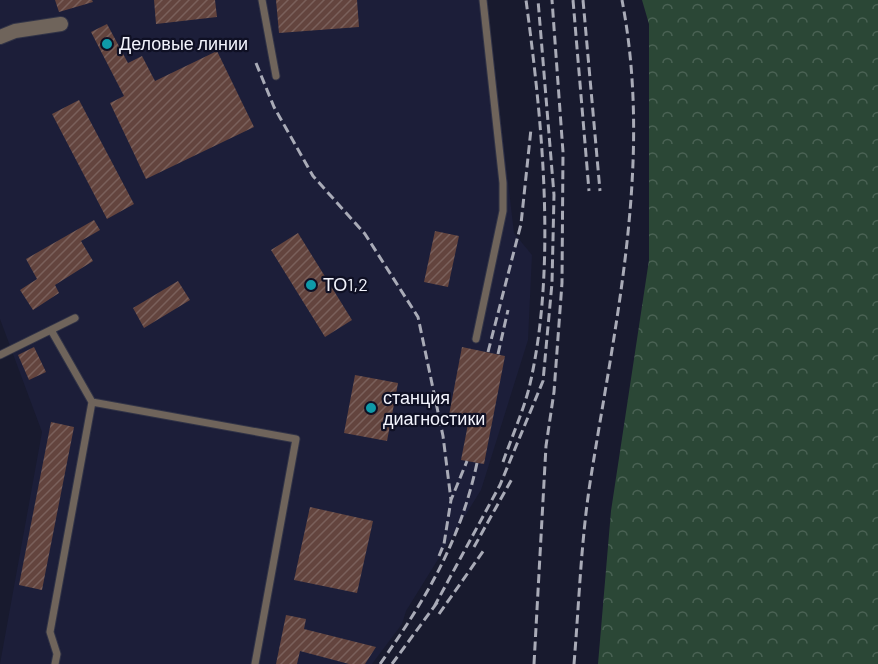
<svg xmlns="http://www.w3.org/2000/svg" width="878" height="664" viewBox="0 0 878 664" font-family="Barlow,sans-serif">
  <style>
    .built { fill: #1c1e39 }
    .forest { fill: url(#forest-crowns) }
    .building { fill: url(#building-hatch) }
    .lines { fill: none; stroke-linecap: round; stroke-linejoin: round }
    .service-casing { stroke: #323447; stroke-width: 9 }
    .minor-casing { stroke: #323447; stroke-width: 16 }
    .service { stroke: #6f645b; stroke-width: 7 }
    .minor { stroke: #6f645b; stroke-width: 14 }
    .rail { stroke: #a9abb7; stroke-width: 3; stroke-dasharray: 9 4.5; stroke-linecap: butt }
    .culture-dot { fill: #0f9aa8; stroke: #0f1024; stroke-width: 2 }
    .labels { text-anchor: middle; stroke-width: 4.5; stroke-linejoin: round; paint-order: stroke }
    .poi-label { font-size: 18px; fill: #f3f4fd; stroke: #0f1024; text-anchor: start }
  </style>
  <defs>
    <pattern id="forest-crowns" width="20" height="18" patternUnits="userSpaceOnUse" patternTransform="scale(1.5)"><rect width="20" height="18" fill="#2b4736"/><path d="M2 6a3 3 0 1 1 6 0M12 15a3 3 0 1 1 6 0" fill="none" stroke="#4a6254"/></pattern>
    <pattern id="building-hatch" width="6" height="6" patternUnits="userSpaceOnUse" patternTransform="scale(1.5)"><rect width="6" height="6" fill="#63443e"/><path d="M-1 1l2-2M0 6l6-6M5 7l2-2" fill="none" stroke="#7a605b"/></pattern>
  </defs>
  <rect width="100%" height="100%" fill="#181a2e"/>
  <path class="built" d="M 0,0 L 487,0 L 514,233 L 532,255 L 528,340 L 481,490 L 406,611 L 402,624 L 372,664 L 0,664 L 42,432 L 0,319 Z"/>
  <path class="forest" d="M 642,0 L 878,0 L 878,664 L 598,664 L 611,511 L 649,260 L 649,24 Z"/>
  <path class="building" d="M 55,0 L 92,0 L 93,2 L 59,12 Z
    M 154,0 L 215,0 L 217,17 L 156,24 Z
    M 276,0 L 357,0 L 359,27 L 279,33 Z
    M 107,24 L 128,63 L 142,56 L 155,81 L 217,51 L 254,127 L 146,179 L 110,103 L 124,96 L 91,32 Z
    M 79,100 L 134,204 L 107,219 L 52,114 Z
    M 94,220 L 100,230 L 81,241 L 93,261 L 55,285 L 59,293 L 33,310 L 20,290 L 37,279 L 26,259 Z
    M 435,231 L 459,236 L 448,287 L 424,282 Z
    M 298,233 L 352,320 L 325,337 L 271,250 Z
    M 178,281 L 190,300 L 144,328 L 133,308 Z
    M 34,347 L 46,372 L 29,380 L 18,355 Z
    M 462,347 L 505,356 L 484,464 L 461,460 L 469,419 L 449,415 Z
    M 355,375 L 398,383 L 387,441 L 344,433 Z
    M 51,422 L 74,427 L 42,590 L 19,585 Z
    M 310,507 L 373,521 L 357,593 L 294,580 Z
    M 286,615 L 306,619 L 304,629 L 376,647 L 365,664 L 349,664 L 300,651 L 297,664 L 276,664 Z"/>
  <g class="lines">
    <g class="service-casing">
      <path id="service" d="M 262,0 L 276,76
        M 51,330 L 92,402 L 50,632 L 57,654 L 55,664
        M 476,339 L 503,211 L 503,183 L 483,0
        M 0,355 L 75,318
        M 92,402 L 296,439 L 255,664"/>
    </g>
    <g class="minor-casing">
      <path id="minor" d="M 0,37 L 15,31 L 61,24"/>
    </g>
    <use href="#service" class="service"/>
    <use href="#minor" class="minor"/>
    <path class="rail" d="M 573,0 L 589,191
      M 583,0 L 600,191
      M 256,63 L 274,107 L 313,176 L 365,234 L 418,317 L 443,436 L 451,500
      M 488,352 L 521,224 L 531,129
      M 498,354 L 508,310
      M 503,462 C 512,436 524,410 530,384 C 557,265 542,120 526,0
      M 474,547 L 513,477
      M 439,556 L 444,544 L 451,500 L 467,461
      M 434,607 L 500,485 L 543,381 L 552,283 L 554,195 L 538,0
      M 439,614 L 484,550
      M 380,664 C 426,599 460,542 477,463
      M 392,664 L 439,600
      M 534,664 L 546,446 L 554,392 L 562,283 L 563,152 L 552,0
      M 574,664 C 579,604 581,542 590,483 C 615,323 653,162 622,0"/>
  </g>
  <g class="culture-dot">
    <circle cx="107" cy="44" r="6"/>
    <circle cx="311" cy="285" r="6"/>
    <circle cx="371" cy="408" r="6"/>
  </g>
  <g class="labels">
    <g class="poi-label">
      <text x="119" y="50">Деловые линии</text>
      <text x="323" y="291">ТО1,2</text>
      <text x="383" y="404">станция<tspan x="383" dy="21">диагностики</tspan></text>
    </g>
  </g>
</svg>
